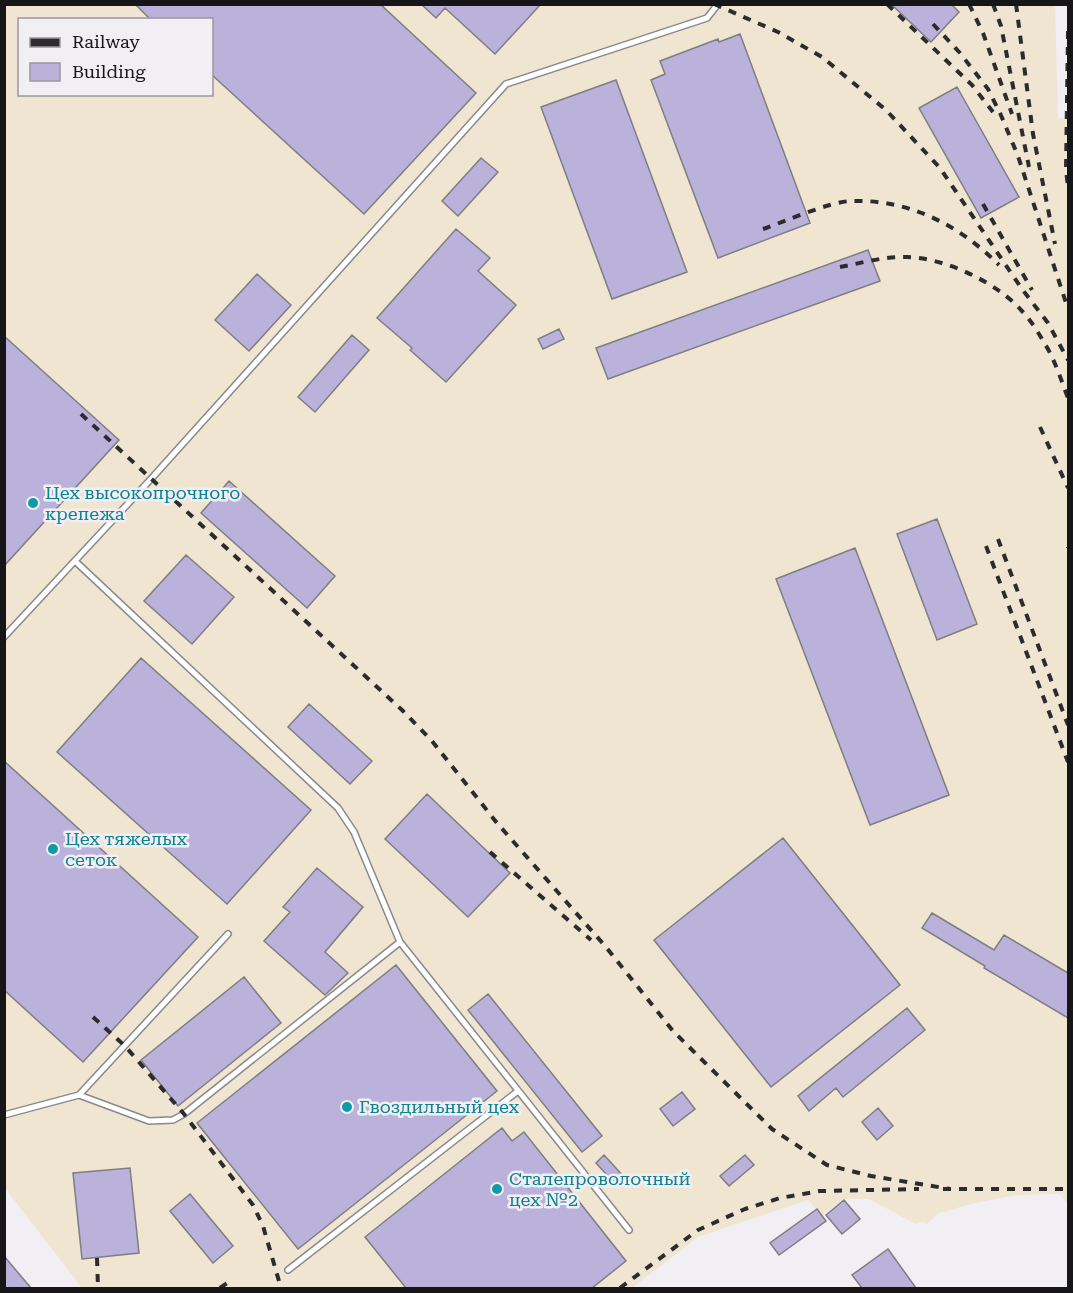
<svg xmlns="http://www.w3.org/2000/svg" width="1073" height="1293" viewBox="0 0 1073 1293" font-family="'Roboto Serif',serif">
  <style>
    .industrial { fill: #f0e5d0; fill-rule: evenodd }
    .building { fill: #bab2da; stroke: #7e7d81; stroke-width: 1.5 }
    .lines { fill: none; stroke-linecap: round; stroke-linejoin: round }
    .service-casing { stroke: #8a888c; stroke-width: 8 }
    .service { stroke: #fff; stroke-width: 5 }
    .rail { stroke: #2c2b2d; stroke-width: 4; stroke-dasharray: 8 8; stroke-linecap: butt }
    .culture-dot { fill: #0f9aa8; stroke: #f1eff4; stroke-width: 2 }
    .labels { text-anchor: middle; stroke-width: 5; stroke-linejoin: round; paint-order: stroke }
    .culture-label { font-size: 18px; fill: #0d838f; stroke: #f1eff4; text-anchor: start }
  </style>
  <rect width="100%" height="100%" fill="#f1eff4"/>
  <path class="industrial" d="M 5,5 L 1055,5 L 1058,118 L 1068,118 L 1068,1204 L 1059,1194 L 1017,1195 L 975,1203 L 939,1213 L 927,1224 L 922,1221 L 916,1224 L 869,1199 L 844,1199 L 822,1215 L 808,1200 L 698,1237 L 632,1288 L 82,1288 L 5,1188 ZM 20,20 L 212,20 L 212,94 L 20,94 Z"/>
  <path class="building" d="M 135,4 L 380,4 L 476,93 L 364,214 L 212,75 L 212,20 L 151,20 Z
    M 421,4 L 541,4 L 495,54 L 445,8 L 436,18 Z
    M 891,4 L 951,4 L 959,12 L 931,42 Z
    M 740,34 L 810,223 L 718,258 L 651,80 L 665,74 L 660,61 L 718,39 L 719,42 Z
    M 616,80 L 687,272 L 612,299 L 541,107 Z
    M 957,87 L 1019,197 L 981,218 L 919,108 Z
    M 481,158 L 498,172 L 458,216 L 442,201 Z
    M 456,229 L 490,258 L 478,271 L 516,305 L 446,382 L 410,350 L 412,348 L 377,318 Z
    M 868,250 L 880,281 L 608,379 L 596,348 Z
    M 257,274 L 291,305 L 249,351 L 215,320 Z
    M 559,329 L 564,339 L 543,349 L 538,339 Z
    M 352,335 L 369,350 L 315,412 L 298,397 Z
    M 4,336 L 119,440 L 4,566 Z
    M 229,481 L 335,576 L 307,608 L 201,513 Z
    M 937,519 L 977,624 L 937,640 L 897,534 Z
    M 855,548 L 949,795 L 870,825 L 776,579 Z
    M 186,555 L 234,597 L 192,644 L 144,601 Z
    M 141,658 L 311,810 L 227,904 L 57,752 Z
    M 309,704 L 372,761 L 350,784 L 288,727 Z
    M 4,761 L 198,937 L 83,1062 L 4,990 Z
    M 427,794 L 510,873 L 468,917 L 385,839 Z
    M 783,838 L 900,985 L 771,1087 L 654,940 Z
    M 317,868 L 363,907 L 325,952 L 348,973 L 325,995 L 264,941 L 290,912 L 283,907 Z
    M 932,913 L 994,950 L 1004,935 L 1068,973 L 1068,1018 L 984,968 L 985,966 L 922,928 Z
    M 396,965 L 497,1091 L 298,1249 L 197,1123 Z
    M 244,977 L 281,1023 L 178,1106 L 141,1060 Z
    M 488,994 L 602,1136 L 582,1152 L 468,1010 Z
    M 907,1008 L 925,1030 L 843,1097 L 836,1088 L 809,1111 L 798,1096 Z
    M 682,1092 L 695,1109 L 673,1126 L 660,1109 Z
    M 878,1108 L 893,1126 L 877,1140 L 862,1122 Z
    M 502,1128 L 512,1141 L 524,1132 L 626,1261 L 592,1288 L 406,1288 L 365,1237 Z
    M 604,1155 L 625,1178 L 617,1186 L 596,1163 Z
    M 745,1155 L 754,1165 L 729,1186 L 720,1176 Z
    M 130,1168 L 139,1253 L 82,1259 L 73,1173 Z
    M 190,1194 L 233,1246 L 213,1263 L 170,1211 Z
    M 844,1200 L 860,1219 L 842,1234 L 826,1215 Z
    M 817,1209 L 826,1221 L 779,1255 L 770,1243 Z
    M 888,1249 L 916,1288 L 862,1288 L 852,1275 Z
    M 4,1256 L 31,1288 L 4,1288 Z"/>
  <g class="lines">
    <g class="service-casing">
      <path id="service" d="M 75,561 L 338,808 L 354,832 L 400,942 L 629,1230
        M 4,637 L 151,479 L 506,84 L 707,18 L 718,4
        M 79,1095 L 228,934
        M 4,1115 L 79,1095 L 149,1121 L 173,1120 L 184,1114 L 400,942
        M 288,1270 L 518,1091"/>
    </g>
    <use href="#service" class="service"/>
    <path class="rail" d="M 714,4 L 778,32 L 822,57 L 886,110 L 940,168 L 1022,289 L 1048,323 L 1068,360
      M 887,4 L 972,85 L 993,112
      M 969,4 L 983,33 L 1012,114
      M 993,4 L 1001,26 L 1029,167
      M 1016,4 L 1033,134 L 1055,244
      M 933,24 L 960,53 L 988,89 L 1000,113 L 1018,156 L 1068,309
      M 1068,31 L 1066,170 L 1068,187
      M 983,204 L 1032,290
      M 763,229 C 786,221 829,202 851,201 C 909,199 959,225 999,265
      M 840,267 C 862,263 885,256 907,257 C 945,258 996,282 1021,310 C 1030,319 1038,332 1045,344 C 1055,360 1061,380 1068,398
      M 81,414 L 402,710 L 432,741 L 497,823 L 606,947 L 673,1031 L 772,1129 L 827,1165 L 871,1176 L 950,1189
      M 1040,427 L 1068,488
      M 998,539 L 1068,725
      M 986,546 L 1068,762
      M 1068,547 L 1068,548
      M 490,852 L 591,940
      M 93,1017 L 125,1046 L 184,1114 L 253,1205 L 263,1226 L 281,1288
      M 943,1189 L 1068,1189
      M 97,1258 L 98,1288
      M 220,1288 L 233,1279
      M 620,1288 L 698,1230 L 745,1209 L 780,1198 L 820,1191 L 919,1189"/>
  </g>
  <g class="culture-dot">
    <circle cx="33" cy="503" r="6"/>
    <circle cx="53" cy="849" r="6"/>
    <circle cx="347" cy="1107" r="6"/>
    <circle cx="497" cy="1189" r="6"/>
  </g>
  <g class="labels">
    <g class="culture-label">
      <text x="45" y="499">Цех высокопрочного<tspan x="45" dy="21">крепежа</tspan></text>
      <text x="65" y="845">Цех тяжелых<tspan x="65" dy="21">сеток</tspan></text>
      <text x="359" y="1113">Гвоздильный цех</text>
      <text x="509" y="1185">Сталепроволочный<tspan x="509" dy="21">цех №2</tspan></text>
    </g>
  </g>
  <rect width="1073" height="1293" fill="none" stroke="#161517" stroke-width="12"/>
  <rect x="18" y="18" width="195" height="78" fill="#f1eff4" stroke="#99989c" stroke-width="1.5"/>
  <rect x="30" y="38" width="30" height="9" fill="#2c2b2d" stroke="#99989c" stroke-width="1.5"/>
  <text x="72" y="48" font-size="18" fill="#161517">Railway</text>
  <rect x="30" y="63" width="30" height="18" fill="#bab2da" stroke="#99989c" stroke-width="1.5"/>
  <text x="72" y="78" font-size="18" fill="#161517">Building</text>
</svg>
